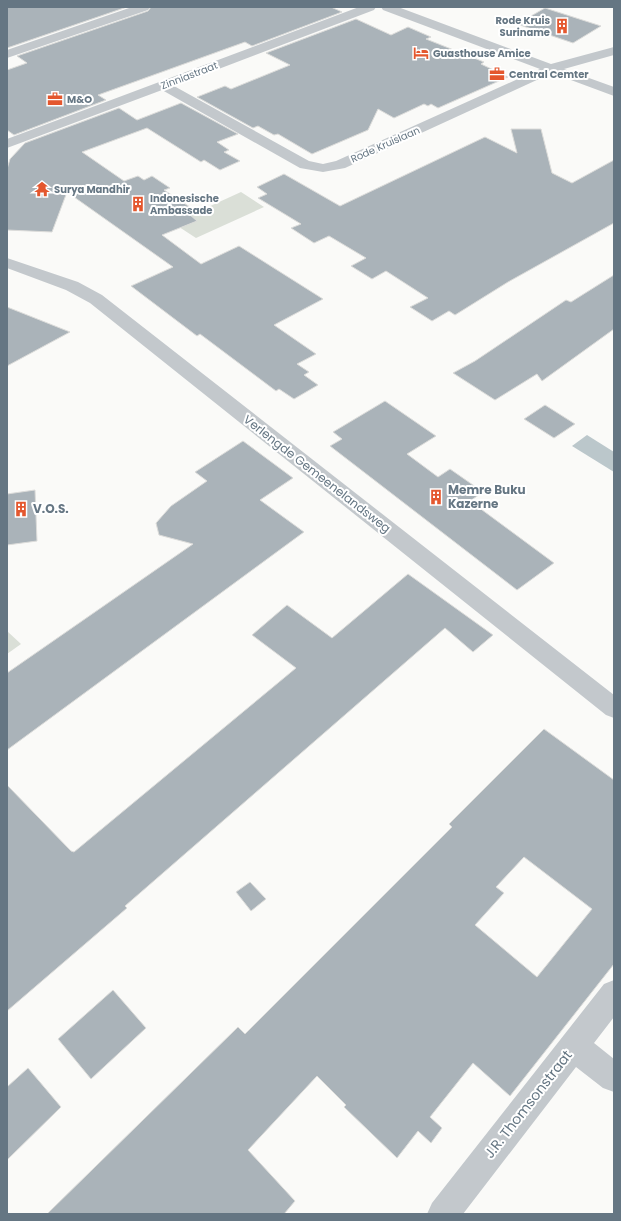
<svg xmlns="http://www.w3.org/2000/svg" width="621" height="1221" viewBox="0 0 621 1221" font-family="Poppins,sans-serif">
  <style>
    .green { fill: #dadfd7 }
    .water { fill: #bbc7cb }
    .building { fill: #aab3b9; stroke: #dcdcda; fill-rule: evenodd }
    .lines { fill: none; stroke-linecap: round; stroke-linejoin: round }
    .minor { fill: #c3c8cc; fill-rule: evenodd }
    .labels { text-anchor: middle; stroke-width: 4; stroke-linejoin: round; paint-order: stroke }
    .far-poi-label { font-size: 10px; font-weight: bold; fill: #657683; stroke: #fff; text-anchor: start }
    .far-street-label { font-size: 10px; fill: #657683; stroke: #fff }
    .street-label { font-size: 12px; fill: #657683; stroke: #fff }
    .poi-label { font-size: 12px; font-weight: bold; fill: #657683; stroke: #fff; text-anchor: start }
    .near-street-label { font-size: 14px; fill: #657683; stroke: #fff }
  </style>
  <rect width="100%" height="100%" fill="#fafaf8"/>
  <path class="green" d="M 241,192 L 264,207 L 196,238 L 173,223 Z
    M 7,631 L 21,644 L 7,654 Z"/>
  <path class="water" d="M 587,435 L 614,452 L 614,472 L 572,446 Z"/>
  <path class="building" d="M 7,7 L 127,7 L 7,48 Z
    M 151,7 L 331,7 L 342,12 L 252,46 L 245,42 L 98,95 L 106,100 L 14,135 L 7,130 L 7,70 L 27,63 L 17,56 L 148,11 Z
    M 545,8 L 601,26 L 573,43 L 517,24 Z
    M 356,19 L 391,35 L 408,27 L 431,37 L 426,39 L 484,62 L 481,64 L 508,77 L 438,108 L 431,104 L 428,106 L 424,104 L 394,118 L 378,109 L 368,130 L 312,154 L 278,134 L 274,135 L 258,126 L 253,128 L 197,97 L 225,86 L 231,89 L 290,65 L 266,53 Z
    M 181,103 L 238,134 L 217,142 L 229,150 L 224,152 L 240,161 L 220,170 L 204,160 L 201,162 L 147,128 L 82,152 L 124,181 L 138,176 L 144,180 L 152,176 L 170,188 L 164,190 L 196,211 L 189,214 L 197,221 L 162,235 L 201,264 L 239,246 L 323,299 L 274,325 L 316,354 L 297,364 L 309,372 L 304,375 L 318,385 L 294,399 L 279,389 L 276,391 L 200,334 L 197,336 L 131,286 L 173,267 L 67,192 L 52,232 L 7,230 L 7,169 L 10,159 L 25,143 L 119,108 L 137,120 Z
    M 511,129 L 541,129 L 552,173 L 572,183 L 614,160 L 614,223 L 508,282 L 455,315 L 449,311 L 432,321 L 410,307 L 428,298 L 386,271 L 372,279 L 351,266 L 366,258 L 329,236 L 314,243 L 291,228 L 301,224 L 258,198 L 267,194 L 257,187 L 284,174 L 340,206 L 485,137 L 517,153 Z
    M 614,275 L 614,329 L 542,381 L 537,374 L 495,400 L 453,373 L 475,361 L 566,300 L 571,302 Z
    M 7,307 L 70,332 L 7,366 Z
    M 385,401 L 436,436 L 407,454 L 438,477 L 450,469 L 483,492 L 470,501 L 554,563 L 517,590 L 330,446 L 342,439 L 333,432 Z
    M 545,405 L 575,424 L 554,438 L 524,419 Z
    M 243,441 L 293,478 L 260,500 L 304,532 L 7,750 L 7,673 L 193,544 L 159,535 L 156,523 L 171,506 L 207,481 L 195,472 Z
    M 35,490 L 37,541 L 7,545 L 7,494 Z
    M 408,574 L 493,635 L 473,652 L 445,628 L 125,906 L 127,908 L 7,1011 L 7,785 L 71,851 L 74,852 L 296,668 L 252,635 L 287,605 L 332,638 Z
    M 544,729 L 614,780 L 614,964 L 510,1096 L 473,1063 L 430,1117 L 442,1128 L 431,1143 L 418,1131 L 397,1158 L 344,1107 L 346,1105 L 317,1076 L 248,1150 L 295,1201 L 284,1214 L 47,1214 L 238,1027 L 245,1034 L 452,827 L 449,824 ZM 524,857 L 592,909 L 537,977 L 475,925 L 504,893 L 496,887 Z
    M 250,882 L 266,899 L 251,911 L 236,892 Z
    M 113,990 L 146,1028 L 91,1079 L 58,1039 Z
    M 28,1068 L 61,1107 L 7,1160 L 7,1087 Z"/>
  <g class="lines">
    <path class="minor" d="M 132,7 L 150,7 L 148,10 L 7,58 L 7,50 Z
      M 359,7 L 376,7 L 374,10 L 174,86 L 309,161 L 323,164 L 336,161 L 540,69 L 383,10 L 381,7 L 398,7 L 551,64 L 614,47 L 614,55 L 564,69 L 614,87 L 614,96 L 552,73 L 345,168 L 323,172 L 300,168 L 162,90 L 7,148 L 7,139 Z
      M 7,258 L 78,282 L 102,295 L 614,695 L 614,718 L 606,715 L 90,303 L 66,290 L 7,268 Z
      M 614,980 L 614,1017 L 594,1043 L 614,1059 L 614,1092 L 603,1088 L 576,1067 L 463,1214 L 427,1214 L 432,1203 L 604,984 Z"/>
  </g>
  <defs>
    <g id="building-bare" transform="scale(1.2)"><path d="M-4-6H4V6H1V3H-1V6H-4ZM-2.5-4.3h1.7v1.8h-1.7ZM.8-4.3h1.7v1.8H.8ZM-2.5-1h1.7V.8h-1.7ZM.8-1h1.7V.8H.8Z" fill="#e4572e" stroke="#fff" stroke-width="2.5" paint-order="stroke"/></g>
    <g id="hotel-bare" transform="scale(1.2)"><path d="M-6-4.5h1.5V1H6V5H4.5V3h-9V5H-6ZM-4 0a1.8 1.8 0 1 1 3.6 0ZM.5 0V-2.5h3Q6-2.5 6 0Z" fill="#e4572e" stroke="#fff" stroke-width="2.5" paint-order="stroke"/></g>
    <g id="office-bare" transform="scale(1.2)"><path d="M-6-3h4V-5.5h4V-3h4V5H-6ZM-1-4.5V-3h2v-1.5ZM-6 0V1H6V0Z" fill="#e4572e" stroke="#fff" stroke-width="2.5" paint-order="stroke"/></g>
    <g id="temple-bare" transform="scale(1.2)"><path d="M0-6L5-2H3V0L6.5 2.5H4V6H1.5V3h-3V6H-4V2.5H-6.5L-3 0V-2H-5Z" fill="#e4572e" stroke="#fff" stroke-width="2.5" paint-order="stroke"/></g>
  </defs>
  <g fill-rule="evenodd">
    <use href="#building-bare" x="562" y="26"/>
    <use href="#hotel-bare" x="421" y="53"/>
    <use href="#office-bare" x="497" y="74"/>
    <use href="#office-bare" x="55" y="99"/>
    <use href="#temple-bare" x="42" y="189"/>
    <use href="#building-bare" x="138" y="204"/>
    <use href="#building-bare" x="436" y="497"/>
    <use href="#building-bare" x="21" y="509"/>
  </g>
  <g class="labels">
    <g class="far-poi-label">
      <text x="550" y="24" text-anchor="end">Rode Kruis<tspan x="550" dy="12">Suriname</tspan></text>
      <text x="433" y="57">Guasthouse Amice</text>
      <text x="509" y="78">Central Cemter</text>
      <text x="67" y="103">M&amp;O</text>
      <text x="54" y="193">Surya Mandhir</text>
      <text x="150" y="202">Indonesische<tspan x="150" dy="12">Ambassade</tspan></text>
    </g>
    <g class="far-street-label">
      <text transform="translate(189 75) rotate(-21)" y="4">Zinniastraat</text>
      <text transform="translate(385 144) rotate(-24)" y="4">Rode Kruislaan</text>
    </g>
    <g class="street-label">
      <text transform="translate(317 474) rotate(38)" y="4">Verlengde Gemeenelandsweg</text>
    </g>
    <g class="poi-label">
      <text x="448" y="494">Memre Buku<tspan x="448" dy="14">Kazerne</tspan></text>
      <text x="33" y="513">V.O.S.</text>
    </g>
    <g class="near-street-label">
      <text transform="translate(528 1104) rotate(-52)" y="5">J.R. Thomsonstraat</text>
    </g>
  </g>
  <rect width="621" height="1221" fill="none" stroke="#657683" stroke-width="16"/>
</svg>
